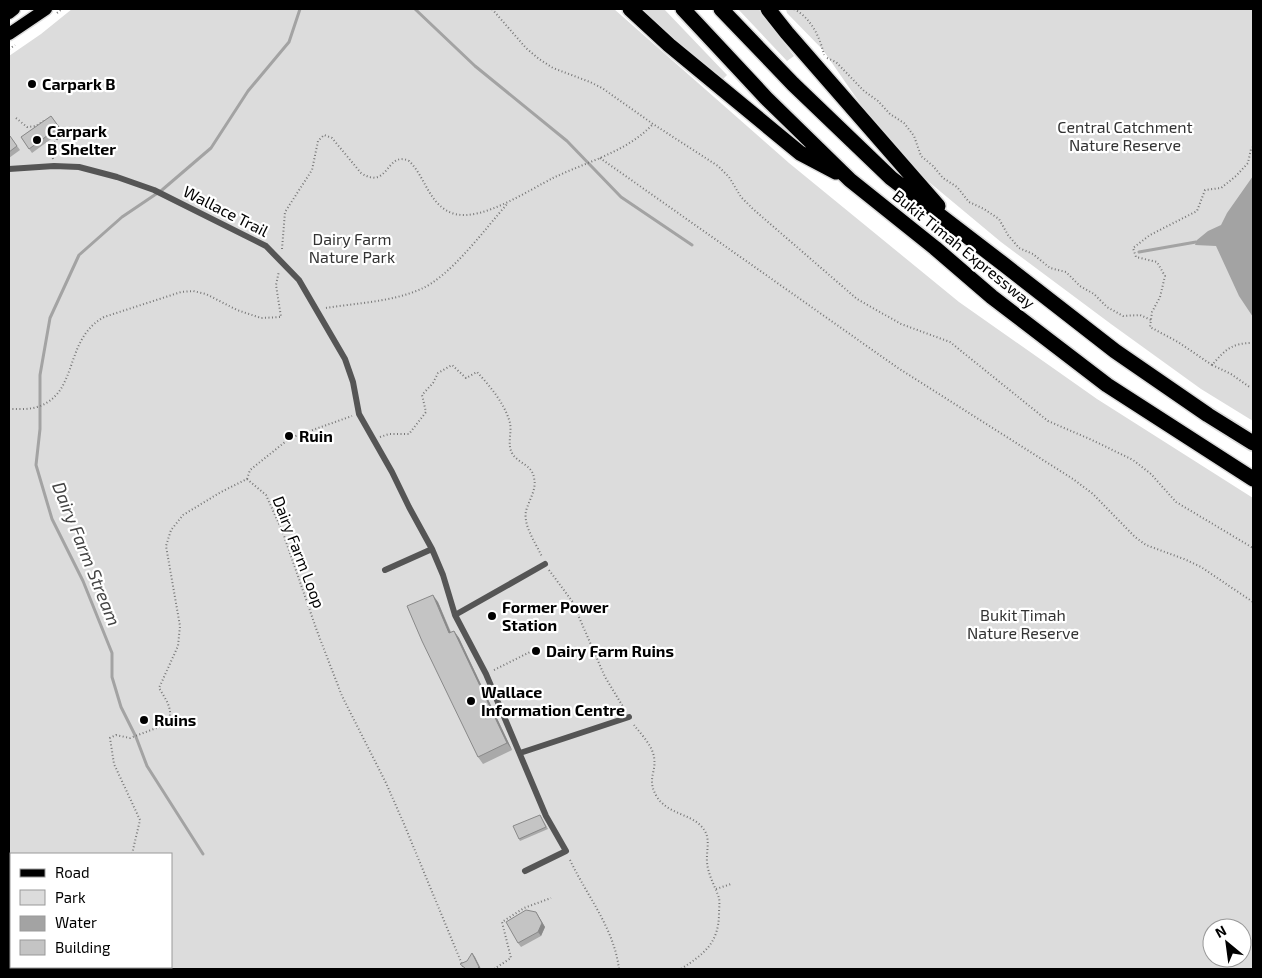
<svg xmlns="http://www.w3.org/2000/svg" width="1262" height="978" viewBox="0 0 1262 978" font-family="'Exo 2',sans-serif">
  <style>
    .green { fill: #dcdcdc; fill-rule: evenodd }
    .water { fill: #a3a3a3 }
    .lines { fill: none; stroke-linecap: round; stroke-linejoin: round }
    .stream { stroke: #a3a3a3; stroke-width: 3 }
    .primary-casing { stroke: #dbdbdb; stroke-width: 15 }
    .motorway-casing { stroke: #dbdbdb; stroke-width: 18 }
    .path { stroke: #777; stroke-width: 2; stroke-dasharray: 1 2.5; stroke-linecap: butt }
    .service { stroke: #555; stroke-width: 6 }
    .primary { stroke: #000; stroke-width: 12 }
    .motorway { stroke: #000; stroke-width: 15 }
    .wall { fill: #a9a9a9 }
    .shaded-wall { fill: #898989 }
    .building { fill: #c4c4c4; stroke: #898989 }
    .poi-dot { fill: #000; stroke: #fff; stroke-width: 2 }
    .labels { text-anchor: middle; stroke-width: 4.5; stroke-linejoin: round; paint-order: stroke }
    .poi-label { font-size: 16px; font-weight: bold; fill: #000; stroke: #fff; text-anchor: start }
    .park-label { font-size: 16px; fill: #333; stroke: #fff }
    .street-label { font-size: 16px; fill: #000; stroke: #fff }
    .water-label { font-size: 18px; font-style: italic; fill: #444; stroke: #fff }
  </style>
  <rect width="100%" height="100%" fill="#fff"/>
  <path class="green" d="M 72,9 L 614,9 L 789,163 L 959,302 L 1097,399 L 1253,498 L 1253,969 L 9,969 L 9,56 L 41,34 ZM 11,854 L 171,854 L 171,967 L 11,967 ZM 1212,928 L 1242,928 L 1242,958 L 1212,958 Z
    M 641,9 L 664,9 L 727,75 L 722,80 Z
    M 738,9 L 758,9 L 794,56 L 787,61 Z
    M 786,9 L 1253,9 L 1253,421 L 1201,389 L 1111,324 L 1001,242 L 923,177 L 882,135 L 823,50 L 787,13 Z"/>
  <path class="water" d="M 1253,176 L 1253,317 L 1239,296 L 1216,246 L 1195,245 L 1197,240 L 1208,231 L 1221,225 L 1227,213 Z"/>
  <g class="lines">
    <path class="stream" d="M 415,9 L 475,66 L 567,141 L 621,197 L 692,245
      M 1139,252 L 1196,242
      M 203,854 L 147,766 L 136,737 L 121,707 L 112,677 L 112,653 L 83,581 L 52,519 L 36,465 L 40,429 L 40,375 L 50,318 L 79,255 L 122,217 L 162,190 L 211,148 L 248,91 L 289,42 L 300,9"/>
    <g class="primary-casing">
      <path id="primary" d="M 9,13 L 14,9
        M 9,34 L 46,9"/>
    </g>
    <g class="motorway-casing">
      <path id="motorway" d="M 630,9 L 669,45 L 800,153 L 836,172
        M 683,9 L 766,98 L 850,180 L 935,248 L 992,297 L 1107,385 L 1253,479
        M 721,9 L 793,84 L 891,178 L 1002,263 L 1115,351 L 1208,415 L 1253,443
        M 768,9 L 787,33 L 938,206"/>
    </g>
    <path class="path" d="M 492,9 L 526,48 L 539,59 L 553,68 L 590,82 L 602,88 L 653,124 L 718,166 L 729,177 L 741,197 L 753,209 L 857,299 L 901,324 L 950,342 L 1048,421 L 1092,440 L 1133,460 L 1151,474 L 1176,502 L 1253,548
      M 794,9 C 811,18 820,37 824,55
      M 57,13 L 62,9
      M 9,49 L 15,45
      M 827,58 L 836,62 L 864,91 L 878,101 L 890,114 L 904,123 L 914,136 L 921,156 L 933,166 L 943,178 L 957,187 L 969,202 L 984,209 L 999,219 L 1008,235 L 1019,248 L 1033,254 L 1050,268 L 1066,272 L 1080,286 L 1094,294 L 1107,307 L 1123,316 L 1140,315 L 1151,320
      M 16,118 L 27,127 L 36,126 L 44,121 L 45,122
      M 1253,147 L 1251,149 L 1248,163 L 1236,176 L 1221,188 L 1205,190 L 1197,211 L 1150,235 L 1133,248 L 1136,257 L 1157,262 L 1165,276 L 1160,297 L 1152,312 L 1150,327 L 1178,342 L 1212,365 C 1226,349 1232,343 1253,343
      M 600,158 L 898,368 L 1073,479 L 1093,494 L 1135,537 L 1146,545 L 1184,559 L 1201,567 L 1253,602
      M 53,159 L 51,149 L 57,139 L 54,134
      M 282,249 L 285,212 L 312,170 L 318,141 L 324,135 L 332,138 L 361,173 C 389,191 386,150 409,161 C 426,177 429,207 455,214 C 483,221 529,190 553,178 C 586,162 627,152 653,124
      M 326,308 C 356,303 392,302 421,289 C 451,276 485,229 508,203
      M 1212,365 L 1231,374 L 1251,388
      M 9,409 C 19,409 30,410 40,406 C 79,391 64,339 104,317 L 181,292 L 193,291 L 206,294 L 237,310 L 261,318 L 281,317 L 276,285 L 279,271
      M 380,437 L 389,434 L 409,434 L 426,412 L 422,395 L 433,383 L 438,373 L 452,365 L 466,378 L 477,372 C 490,386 505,404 510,423 C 512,433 507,444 512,453 C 518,464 532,464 534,478 C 537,489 529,500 526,511 C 523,526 536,543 542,557
      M 247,479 L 266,495 L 283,533 L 317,631 L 342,696 L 386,783 L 404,824 L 464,969
      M 247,479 L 250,470 L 290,438 L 352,416
      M 549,570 L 572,601 L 605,677 L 625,710
      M 494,670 L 530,652
      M 634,725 C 641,734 652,745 654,757 C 657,772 646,779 657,797 C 668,814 690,814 701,826 C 712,837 706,849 707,862 C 708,875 715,886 719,898 C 720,903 719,908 719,913 C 719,943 704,954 681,969
      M 132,854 L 140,820 L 114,764 L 110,738 L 116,735 L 130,738 L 167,724 C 175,711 166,700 159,688 L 178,646 L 180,626 L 166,546 L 171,530 L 183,515 L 221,492 L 247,479
      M 570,860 C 587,896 614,928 619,969
      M 716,889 L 731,884
      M 124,969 L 128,967
      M 494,969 L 511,958 L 502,922 L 524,908 L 551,898"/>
    <path class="service" d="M 9,169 L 54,166 L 79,167 L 117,177 L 154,190 L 266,246 L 299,280 L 345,359 L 353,382 L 359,414 L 392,472 L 409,507 L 432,549 L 443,575 L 455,615 L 486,674 L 546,816 L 566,851 L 525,871
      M 385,570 L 432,549
      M 455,615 L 545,564
      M 520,753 L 629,717"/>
    <use href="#primary" class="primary"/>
    <use href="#motorway" class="motorway"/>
  </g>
  <path class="wall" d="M 51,116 L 62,131 L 32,153 L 21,137 Z
    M 10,136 L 20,150 L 9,158 L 9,137 Z
    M 438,602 L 451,632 L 454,631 L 459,638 L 512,750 L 483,764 L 478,757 Z
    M 540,815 L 548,829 L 520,841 L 519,839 Z
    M 536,912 L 545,927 L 541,936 L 521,947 L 518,943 Z"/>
  <path class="shaded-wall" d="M 433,595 L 438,602 L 454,641 L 449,633 Z
    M 454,631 L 459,638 L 512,750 L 507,743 Z
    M 536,912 L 545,927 L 541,936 L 538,932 Z
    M 472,953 L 475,957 L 481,969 L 477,969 Z"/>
  <path class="building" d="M 51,116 L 59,127 L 29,149 L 21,137 Z
    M 10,136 L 17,146 L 9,152 L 9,137 Z
    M 433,595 L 449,633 L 454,631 L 507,743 L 478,757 L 422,641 L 407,606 Z
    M 540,815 L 546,827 L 519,839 L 513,826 Z
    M 526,910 L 536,912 L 542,923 L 538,932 L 518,943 L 506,922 Z
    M 472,953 L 479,967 L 477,969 L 466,969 L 460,964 L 467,961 Z"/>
  <g class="poi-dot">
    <circle cx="32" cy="84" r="5"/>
    <circle cx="37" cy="140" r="5"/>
    <circle cx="289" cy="436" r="5"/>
    <circle cx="492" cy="616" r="5"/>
    <circle cx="536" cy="651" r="5"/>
    <circle cx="471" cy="701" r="5"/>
    <circle cx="144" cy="720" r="5"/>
  </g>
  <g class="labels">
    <g class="poi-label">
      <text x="42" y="90">Carpark B</text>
      <text x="47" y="137">Carpark<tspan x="47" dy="18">B Shelter</tspan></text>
      <text x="299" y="442">Ruin</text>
      <text x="502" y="613">Former Power<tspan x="502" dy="18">Station</tspan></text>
      <text x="546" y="657">Dairy Farm Ruins</text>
      <text x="481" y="698">Wallace<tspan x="481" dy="18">Information Centre</tspan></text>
      <text x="154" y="726">Ruins</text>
    </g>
    <g class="park-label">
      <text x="1125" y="133">Central Catchment<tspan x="1125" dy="18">Nature Reserve</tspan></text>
      <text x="352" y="245">Dairy Farm<tspan x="352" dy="18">Nature Park</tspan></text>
      <text x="1023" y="621">Bukit Timah<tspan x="1023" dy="18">Nature Reserve</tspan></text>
    </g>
    <g class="street-label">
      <text transform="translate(226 211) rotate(27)" y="6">Wallace Trail</text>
      <text transform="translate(964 249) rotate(39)" y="6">Bukit Timah Expressway</text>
      <text transform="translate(299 552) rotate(69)" y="6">Dairy Farm Loop</text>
    </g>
    <g class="water-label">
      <text transform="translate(86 554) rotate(68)" y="6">Dairy Farm Stream</text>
    </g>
  </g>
  <rect width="1262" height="978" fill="none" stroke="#000000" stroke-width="20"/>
  <rect x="10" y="853" width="162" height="115" fill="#ffffff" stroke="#999999"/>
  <rect x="20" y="869" width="25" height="8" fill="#000000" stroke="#999999"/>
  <text x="55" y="878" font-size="15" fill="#000000">Road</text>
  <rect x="20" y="890" width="25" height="15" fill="#dcdcdc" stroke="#999999"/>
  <text x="55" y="903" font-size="15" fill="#000000">Park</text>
  <rect x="20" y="916" width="25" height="15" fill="#a3a3a3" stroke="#999999"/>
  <text x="55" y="928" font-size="15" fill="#000000">Water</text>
  <rect x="20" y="940" width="25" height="15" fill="#c4c4c4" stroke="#999999"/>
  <text x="55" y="953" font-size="15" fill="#000000">Building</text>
  <g transform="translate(1227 943) rotate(331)"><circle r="24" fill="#ffffff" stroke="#999999"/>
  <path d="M0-4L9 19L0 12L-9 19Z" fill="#000000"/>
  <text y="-8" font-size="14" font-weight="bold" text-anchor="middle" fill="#000000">N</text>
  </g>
</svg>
